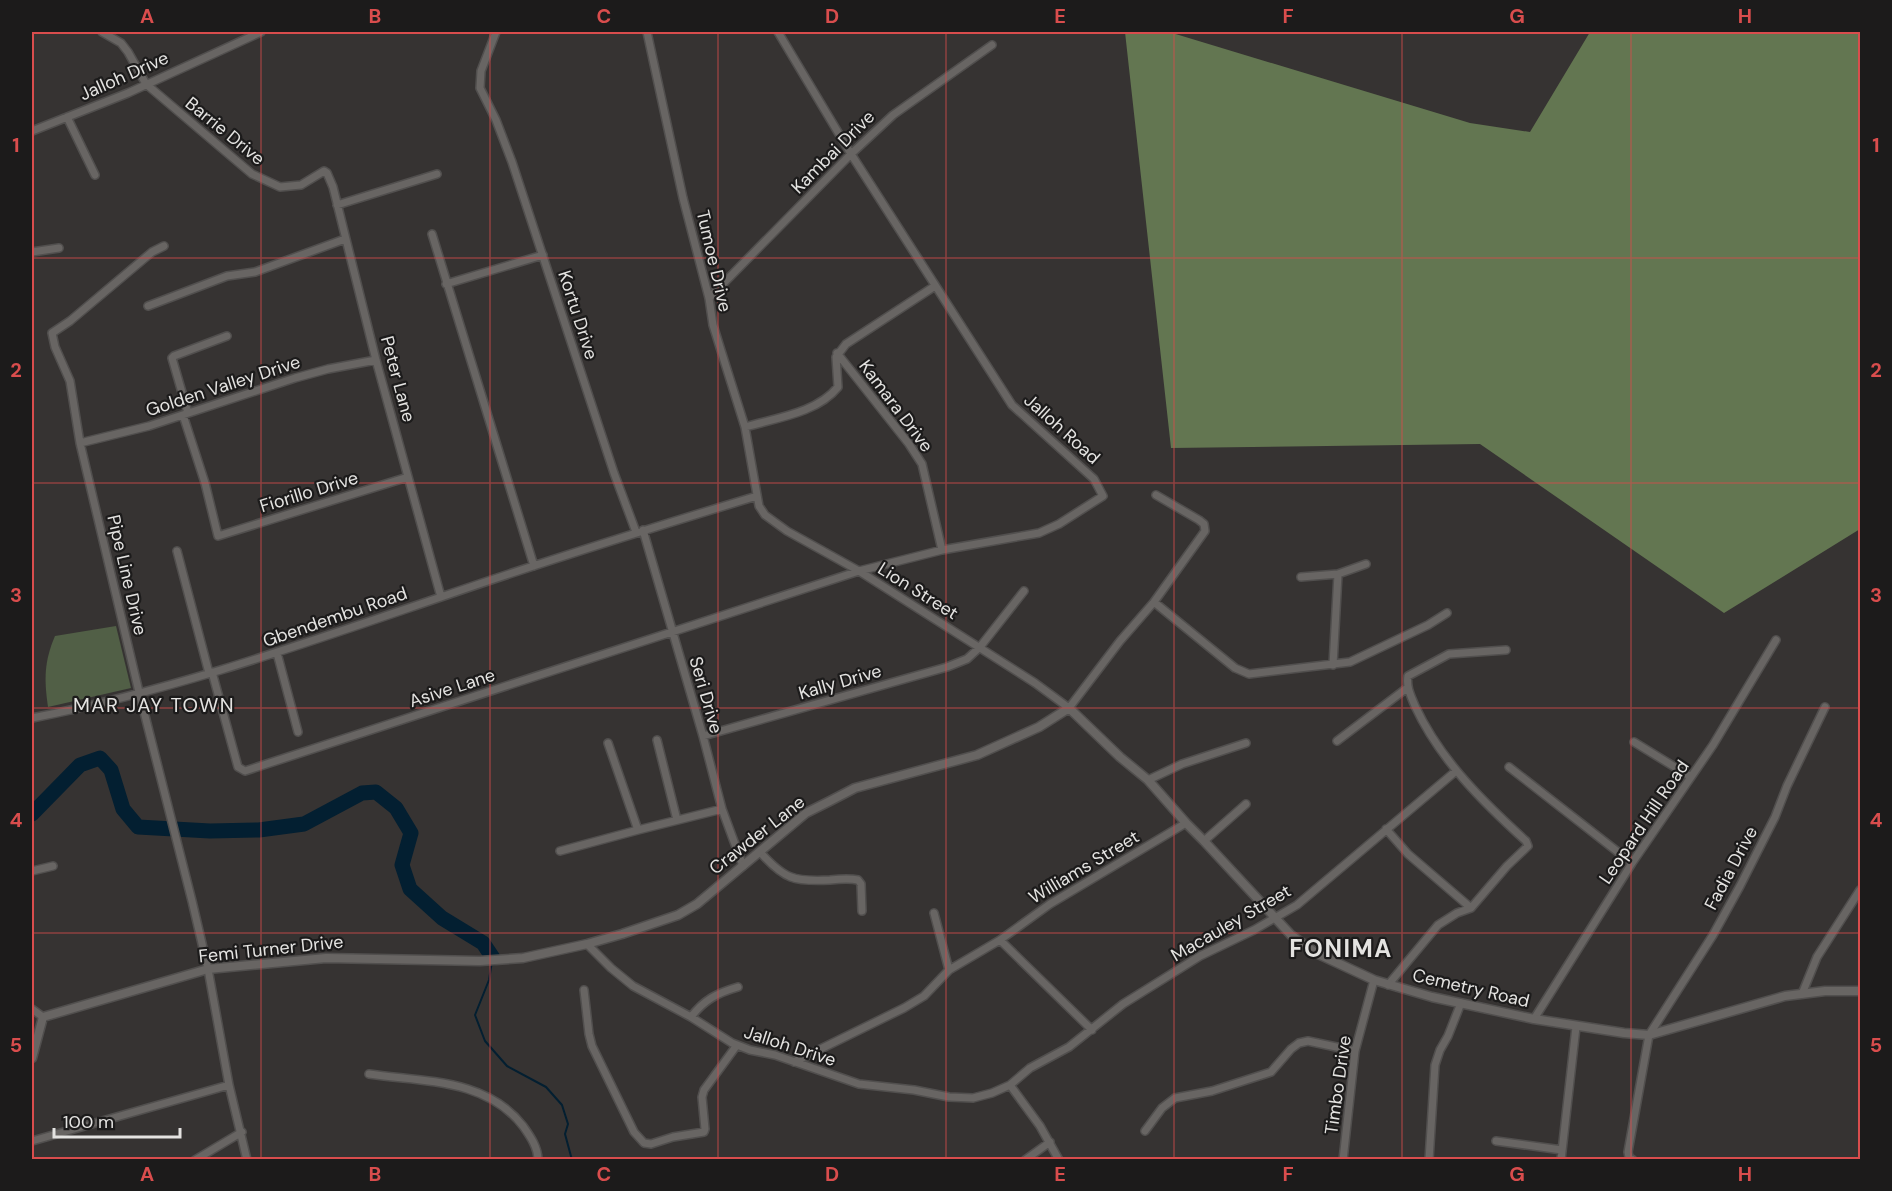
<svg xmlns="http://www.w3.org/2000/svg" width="1892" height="1191" viewBox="0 0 1892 1191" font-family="'DM Sans',sans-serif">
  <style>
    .green { fill: #515f46 }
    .forest { fill: #637651 }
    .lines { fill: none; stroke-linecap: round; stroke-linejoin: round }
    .stream { stroke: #031f31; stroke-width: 2 }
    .river { stroke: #031f31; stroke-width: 15 }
    .minor-casing { stroke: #514f4e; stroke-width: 10 }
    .tertiary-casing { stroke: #514f4e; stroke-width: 11 }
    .minor { stroke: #686563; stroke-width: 7 }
    .tertiary { stroke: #686563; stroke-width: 8 }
    .grid { fill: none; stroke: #d94d4d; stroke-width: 1.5; stroke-opacity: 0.55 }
    .labels { text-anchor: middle; stroke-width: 4.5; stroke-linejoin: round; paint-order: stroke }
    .street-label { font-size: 18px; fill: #e4e3e1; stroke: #1c1b1b }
    .neighbourhood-label { font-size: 20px; letter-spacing: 1.5px; fill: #e4e3e1; stroke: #1c1b1b }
    .district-label { font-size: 24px; font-weight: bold; letter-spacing: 1.5px; fill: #e4e3e1; stroke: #1c1b1b }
    .neatline { fill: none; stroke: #d94d4d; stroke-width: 2 }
    .grid-label { font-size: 20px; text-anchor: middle; font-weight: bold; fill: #d94d4d }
  </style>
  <rect width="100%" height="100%" fill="#363332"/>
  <path class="green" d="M 116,626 L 131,688 L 48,707 C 44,679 44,662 55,636 Z"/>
  <path class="forest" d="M 1125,32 L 1169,32 L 1470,123 L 1530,132 L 1590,32 L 1860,32 L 1860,529 L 1724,613 L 1480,444 L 1171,448 Z"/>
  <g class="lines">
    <path class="stream" d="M 492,961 L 489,980 L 475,1015 L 485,1041 L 507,1066 L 546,1087 L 562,1105 L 568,1124 L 565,1134 L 572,1160"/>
    <path class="river" d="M 32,814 L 80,765 L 100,758 L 111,770 L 123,809 L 138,827 L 210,831 L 259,830 L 304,824 L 362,793 L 376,792 L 396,808 L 411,833 L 402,865 L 410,889 L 442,918 L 483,943 L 493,958"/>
    <g class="minor-casing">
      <path id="minor" d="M 102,32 L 121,43 L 128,52 L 146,84 L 252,174 L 280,187 L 301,185 L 324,171 L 327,173 L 333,187 L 376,360 L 441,597
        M 496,32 L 481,71 L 480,88 L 496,120 L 512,162 L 614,473 L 636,532
        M 647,32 L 683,198 L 709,298 L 713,325 L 745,427 L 759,506 L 765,515 L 787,531 L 859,571 L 1035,683 L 1069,708 L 1120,641 L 1154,602 L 1205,531 L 1204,524 L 1199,520 L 1156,495
        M 67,117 L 95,175
        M 32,131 L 128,93 L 261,32
        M 337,205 L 437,174
        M 432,234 L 534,566
        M 164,246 L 152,252 L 70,321 L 52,333 L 55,347 L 70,381 L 80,443 L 139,692 L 192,901 L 208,969 L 229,1085 L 247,1160
        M 32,252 L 59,248
        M 446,284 L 543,255
        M 709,298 L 851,154 L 893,115 L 992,45
        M 148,306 L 227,276 L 255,272 L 345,239
        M 837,353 L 909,444 L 922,464 L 942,550
        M 188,413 L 172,358 L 174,356 L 227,336
        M 183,415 L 205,483 L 218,536 L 408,477
        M 745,427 C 776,418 817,413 838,387 L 836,357 L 846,344 L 935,286
        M 80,443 L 149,426 L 295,378 L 328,369 L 376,360
        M 643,530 L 703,736 L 722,809 L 743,866
        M 177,551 L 209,673
        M 1301,577 L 1338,574 L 1366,564
        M 1154,602 L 1235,668 L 1249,674 L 1350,662 L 1428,625 L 1447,613
        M 277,653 L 298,732
        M 1333,665 L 1338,574
        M 212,672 L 238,767 L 245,771 L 859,571 L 942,550 L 1039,533 L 1059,524 L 1103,496 L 1094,479 L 1012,405 L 851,154 L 778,32
        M 32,718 C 171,691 306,643 441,597 C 545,561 651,528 757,496
        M 703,736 L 947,667 L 967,659 L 980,647 L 1024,591
        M 657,740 L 677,820
        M 1337,741 L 1407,688
        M 1634,742 L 1691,777
        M 608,743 L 638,830 L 722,809
        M 1509,767 L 1632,863
        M 1148,780 L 1182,764 L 1246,743
        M 1386,829 L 1408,854 L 1471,908
        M 1204,841 L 1246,804
        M 560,851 L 638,830
        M 760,852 C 784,879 794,882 830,880 C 839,879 849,878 858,880 L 861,884 L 862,911
        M 32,871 L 53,866
        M 934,913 L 949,970
        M 1000,940 L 1092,1030
        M 587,944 L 611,968 L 633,986 L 691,1017 L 732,1043 L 750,1050 L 775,1055 L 859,1084 L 914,1090 L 949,1097 L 973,1098 L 992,1093 L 1010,1085 L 1030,1068 L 1069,1047 L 1123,1004 L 1168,976 L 1200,956 L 1254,930 L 1297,905 L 1456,771
        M 1388,985 L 1438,925 L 1457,913 L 1471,908 L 1507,866 L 1528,846 L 1526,841 C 1483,802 1440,760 1415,706 C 1411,696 1406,687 1408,676 L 1449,654 L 1506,650
        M 584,990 L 589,1034 L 592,1046 L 634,1132 L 644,1143 L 651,1144 L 673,1137 L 704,1132 L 705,1129 L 702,1097 L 704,1090 L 737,1045
        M 1802,994 L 1817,957 L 1860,890
        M 32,1009 L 43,1017
        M 691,1017 C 704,1000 717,993 738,987
        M 1534,1019 L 1632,863 L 1713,745 L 1776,640
        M 794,1062 L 904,1008 L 924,996 L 949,970 L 1000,940 L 1050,904 L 1186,823
        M 369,1074 C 423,1082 486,1078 523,1126 C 530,1136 538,1147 538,1160
        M 1010,1085 L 1040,1126 L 1059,1160
        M 1145,1131 L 1162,1108 L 1175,1098 L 1212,1091 L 1271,1072 L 1291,1049 L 1299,1043 L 1308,1041 L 1355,1051
        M 32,1141 L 229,1085
        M 1496,1141 L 1562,1150
        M 195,1160 L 242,1132
        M 1025,1160 L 1050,1142
        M 1343,1160 L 1355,1051 L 1374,980
        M 1429,1160 L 1435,1065 L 1440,1050 L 1448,1036 L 1461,1003
        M 1561,1160 L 1576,1027
        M 1633,1160 L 1629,1157 L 1628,1152 L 1649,1035 L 1713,935 L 1740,886 L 1775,817 L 1787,786 L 1825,707"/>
    </g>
    <g class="tertiary-casing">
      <path id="tertiary" d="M 32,1058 L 43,1017 L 208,969 L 326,958 L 480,961 L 523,958 L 587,944 L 622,934 L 678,915 L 697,904 L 806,813 L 830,801 L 855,788 L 977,755 L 1039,727 L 1069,708 L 1120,757 L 1148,780 L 1186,823 L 1204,841 L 1291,935 L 1316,953 L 1374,980 L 1432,997 L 1534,1019 L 1624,1033 L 1649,1035 L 1785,996 L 1825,991 L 1860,991"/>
    </g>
    <use href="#minor" class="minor"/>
    <use href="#tertiary" class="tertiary"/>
  </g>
  <path class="grid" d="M 261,32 L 261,1160M 490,32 L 490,1160M 718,32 L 718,1160M 946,32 L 946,1160M 1174,32 L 1174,1160M 1402,32 L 1402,1160M 1631,32 L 1631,1160M 32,258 L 1860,258M 32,483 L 1860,483M 32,708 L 1860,708M 32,933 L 1860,933"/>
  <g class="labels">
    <g class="street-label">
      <text transform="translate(124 76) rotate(-24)" y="6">Jalloh Drive</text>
      <text transform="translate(225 131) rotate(39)" y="6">Barrie Drive</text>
      <text transform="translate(833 152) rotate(-45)" y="6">Kambai Drive</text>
      <text transform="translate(714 261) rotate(77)" y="6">Tumoe Drive</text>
      <text transform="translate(578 315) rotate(72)" y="6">Kortu Drive</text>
      <text transform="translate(398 379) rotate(75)" y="6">Peter Lane</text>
      <text transform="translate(223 386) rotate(-18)" y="6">Golden Valley Drive</text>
      <text transform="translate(896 406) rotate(53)" y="6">Kamara Drive</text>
      <text transform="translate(1062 429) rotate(42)" y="6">Jalloh Road</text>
      <text transform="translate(309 492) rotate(-17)" y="6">Fiorillo Drive</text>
      <text transform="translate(127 575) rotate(77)" y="6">Pipe Line Drive</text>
      <text transform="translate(918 591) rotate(32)" y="6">Lion Street</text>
      <text transform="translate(335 617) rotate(-19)" y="6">Gbendembu Road</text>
      <text transform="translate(840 682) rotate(-16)" y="6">Kally Drive</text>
      <text transform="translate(452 688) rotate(-18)" y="6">Asive Lane</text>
      <text transform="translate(706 695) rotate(74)" y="6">Seri Drive</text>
      <text transform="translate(1644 822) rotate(-56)" y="6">Leopard Hill Road</text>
      <text transform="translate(757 835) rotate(-38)" y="6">Crawder Lane</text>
      <text transform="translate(1084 867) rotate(-31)" y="6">Williams Street</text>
      <text transform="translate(1731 868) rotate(-62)" y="6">Fadia Drive</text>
      <text transform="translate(1231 923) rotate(-30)" y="6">Macauley Street</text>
      <text transform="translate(271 949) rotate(-6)" y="6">Femi Turner Drive</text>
      <text transform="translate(1471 988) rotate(13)" y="6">Cemetry Road</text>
      <text transform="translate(790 1046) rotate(18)" y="6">Jalloh Drive</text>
      <text transform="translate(1338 1085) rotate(-82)" y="6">Timbo Drive</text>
    </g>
    <g class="neighbourhood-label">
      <text x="154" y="712">MAR JAY TOWN</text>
    </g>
    <g class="district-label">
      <text x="1341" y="957">FONIMA</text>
    </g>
  </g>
  <rect width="1892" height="1191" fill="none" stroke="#1c1b1b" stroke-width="66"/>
  <path d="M54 1128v9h126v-9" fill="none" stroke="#e4e3e1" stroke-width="3"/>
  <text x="63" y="1128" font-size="18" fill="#e4e3e1" stroke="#1c1b1b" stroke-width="4.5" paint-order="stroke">100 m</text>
  <rect x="33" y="33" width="1826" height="1125" class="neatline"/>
  <g class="grid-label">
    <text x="147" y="23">A</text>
    <text x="375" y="23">B</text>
    <text x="604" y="23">C</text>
    <text x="832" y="23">D</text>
    <text x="1060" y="23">E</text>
    <text x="1288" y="23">F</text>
    <text x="1517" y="23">G</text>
    <text x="1745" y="23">H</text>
    <text x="16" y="152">1</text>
    <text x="1876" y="152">1</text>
    <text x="16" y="377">2</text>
    <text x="1876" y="377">2</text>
    <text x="16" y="602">3</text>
    <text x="1876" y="602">3</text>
    <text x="16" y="827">4</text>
    <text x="1876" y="827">4</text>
    <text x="16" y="1052">5</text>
    <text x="1876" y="1052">5</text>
    <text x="147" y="1181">A</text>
    <text x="375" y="1181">B</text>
    <text x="604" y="1181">C</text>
    <text x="832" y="1181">D</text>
    <text x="1060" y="1181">E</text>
    <text x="1288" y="1181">F</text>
    <text x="1517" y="1181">G</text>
    <text x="1745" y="1181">H</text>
  </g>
</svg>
